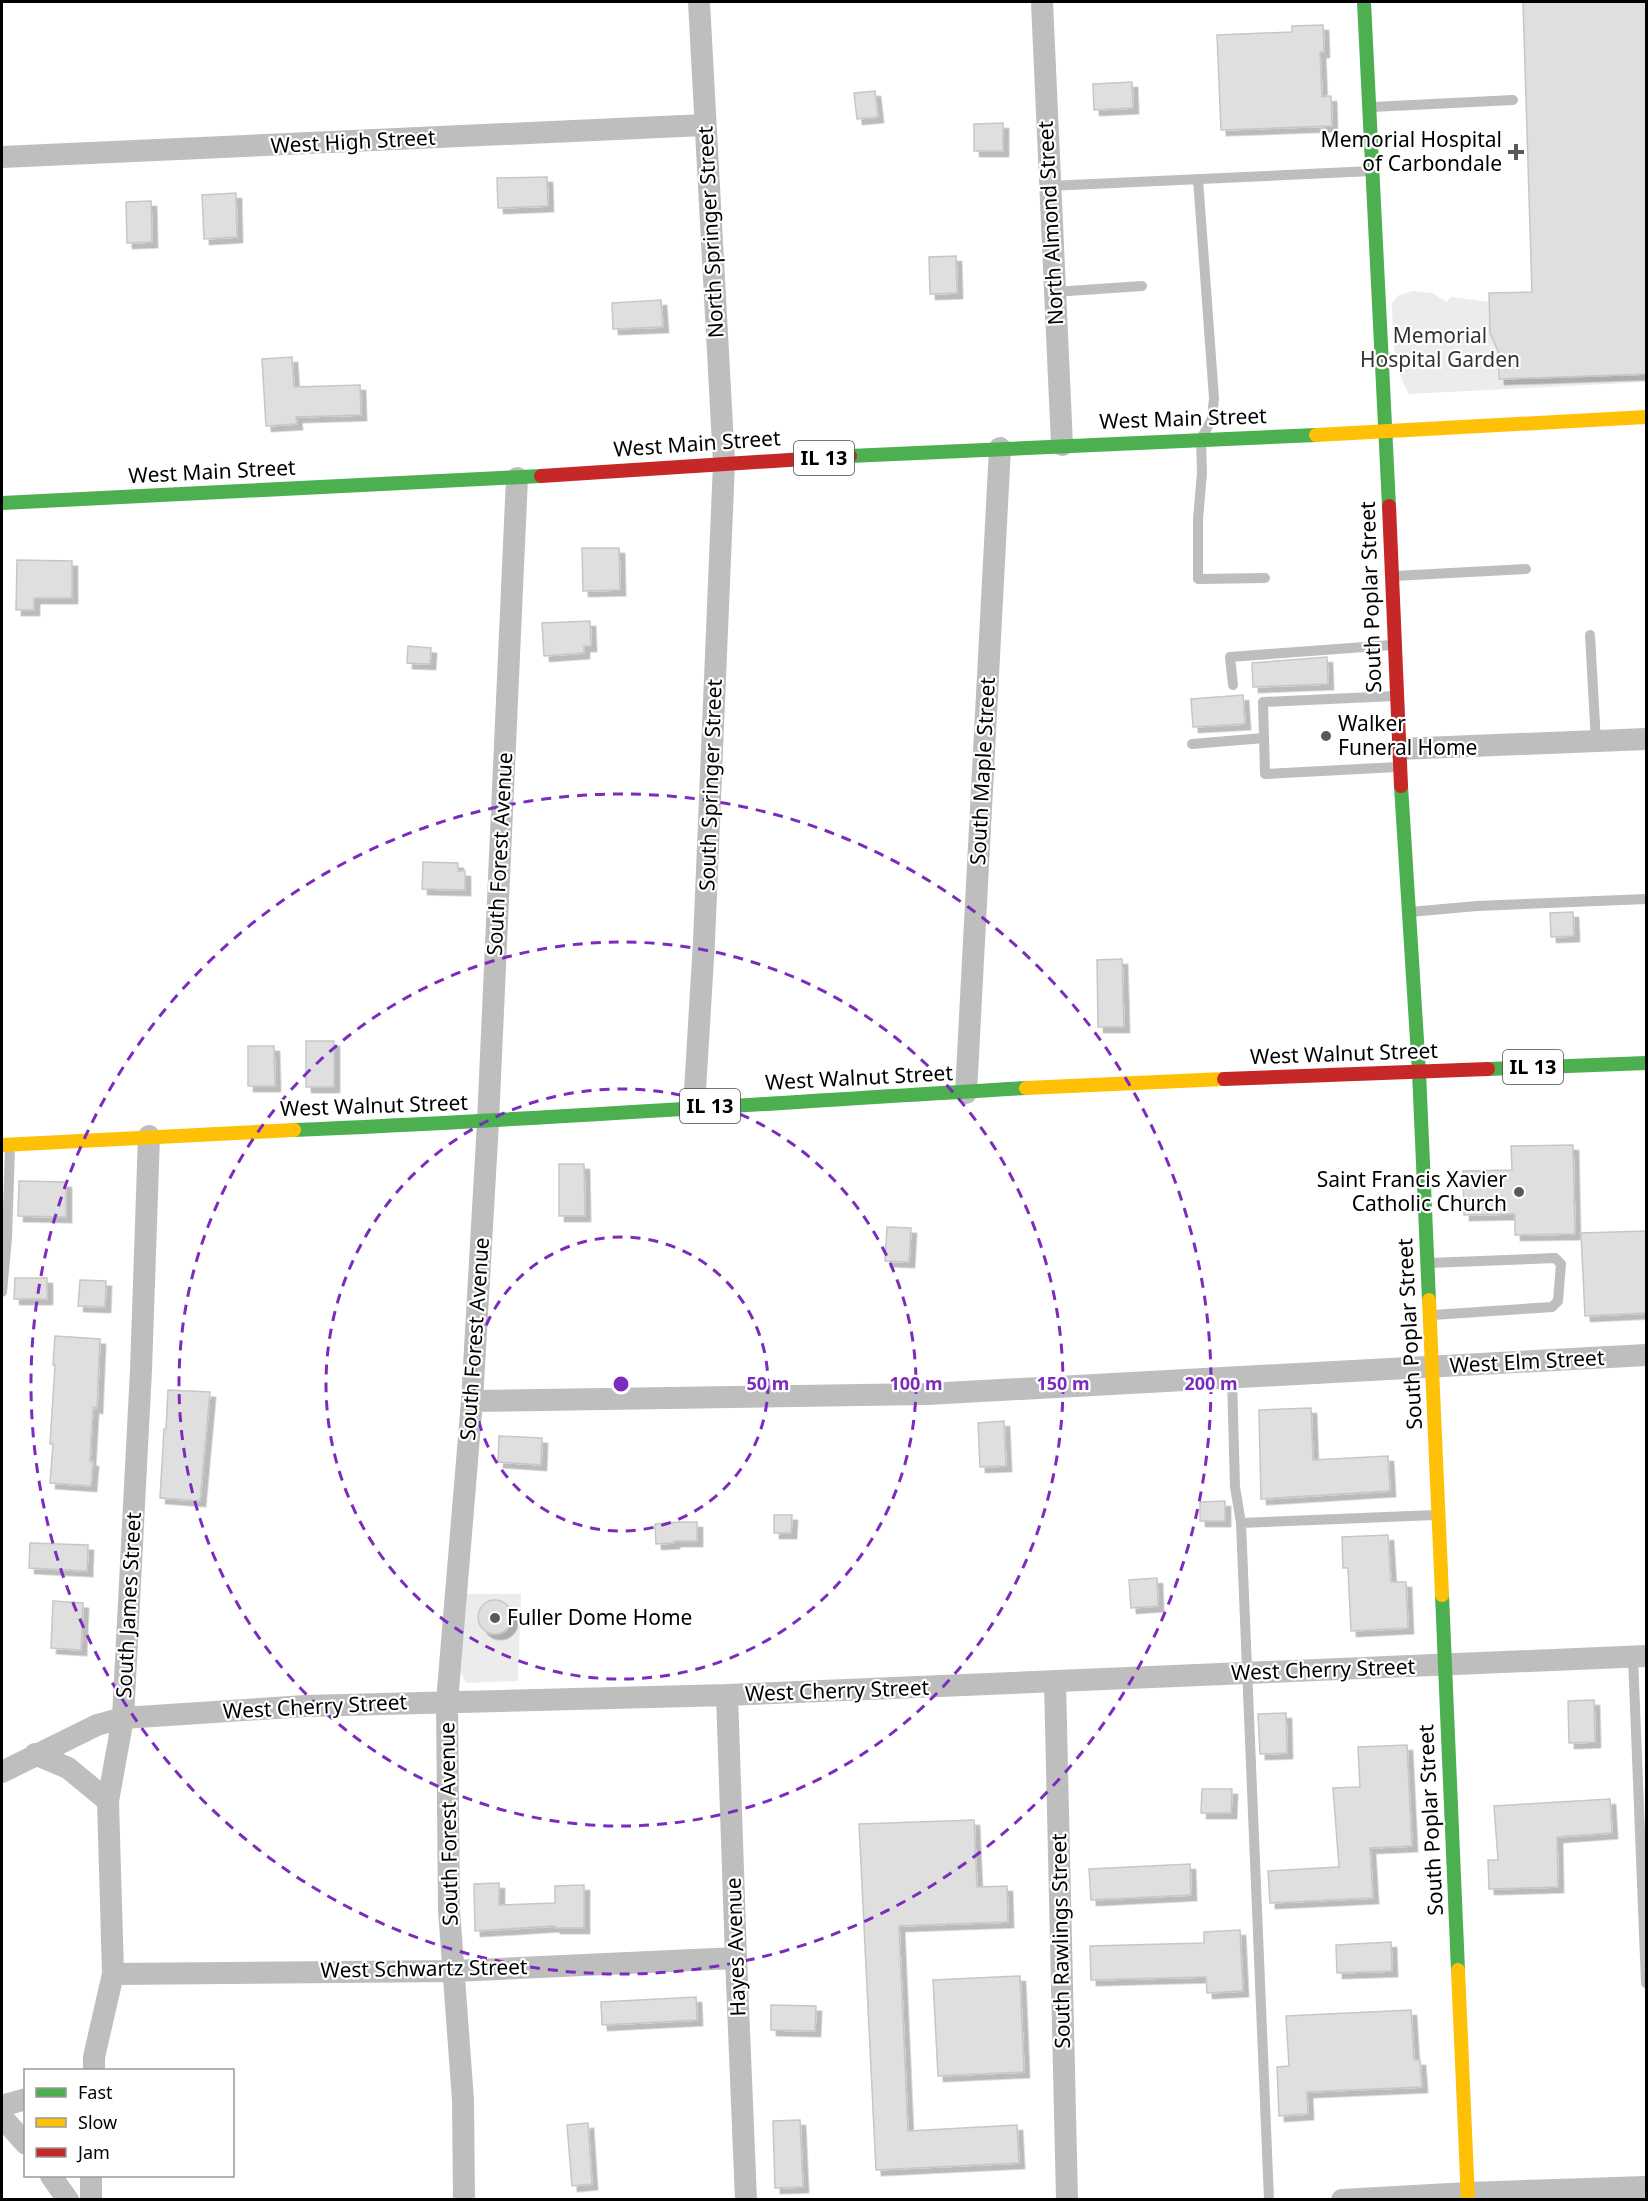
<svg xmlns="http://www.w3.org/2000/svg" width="1648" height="2201" viewBox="0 0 1648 2201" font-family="'Noto Sans',sans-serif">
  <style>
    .green { fill: #ececec; fill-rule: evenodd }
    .building { fill: #dfdfdf; stroke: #c7c7c7; stroke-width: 1.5; filter: url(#shadow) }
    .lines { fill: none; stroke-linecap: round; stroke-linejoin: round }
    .lane { stroke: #bebebe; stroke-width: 10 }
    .street { stroke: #bebebe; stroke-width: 22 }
    .fast { stroke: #4caf50; stroke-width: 14 }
    .slow { stroke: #ffc107; stroke-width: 14 }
    .jam { stroke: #c62828; stroke-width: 14 }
    .ring { fill: none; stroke: #7b2cbf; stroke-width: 3; stroke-dasharray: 10 8 }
    .poi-dot { fill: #595959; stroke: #fff; stroke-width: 2 }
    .labels { text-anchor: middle; stroke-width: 4.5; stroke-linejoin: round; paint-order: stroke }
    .shield { fill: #fff; stroke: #4c4c4c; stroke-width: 1.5 }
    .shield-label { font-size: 20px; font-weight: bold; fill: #000 }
    .poi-label { font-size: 21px; fill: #000; stroke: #fff; text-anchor: end }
    .street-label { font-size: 21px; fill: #000; stroke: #fff }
    .park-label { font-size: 21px; fill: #333; stroke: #fff }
    .centre { fill: #7b2cbf; stroke: #fff; stroke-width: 3 }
    .ring-label { font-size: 18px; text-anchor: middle; font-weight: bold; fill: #7b2cbf; stroke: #fff; stroke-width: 4.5; stroke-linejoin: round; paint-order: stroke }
  </style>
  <defs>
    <filter id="shadow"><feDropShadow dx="5.5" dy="5.5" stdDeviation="0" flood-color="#0004"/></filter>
  </defs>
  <rect width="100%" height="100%" fill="#fff"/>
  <path class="green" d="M 1413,291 L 1432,293 L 1447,302 L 1451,297 L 1490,302 L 1491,336 L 1500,337 L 1502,380 L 1646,373 L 1646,382 L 1409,394 C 1392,366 1393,335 1392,303 L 1399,295 Z
    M 465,1594 L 521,1594 L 518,1681 L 466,1683 L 461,1673 ZM 495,1601 L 503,1603 L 512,1613 C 512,1624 508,1630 497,1634 L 483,1629 C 475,1616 480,1603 495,1601 Z"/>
  <path class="building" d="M 1523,2 L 1647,2 L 1647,374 L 1499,379 L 1498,351 L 1490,333 L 1489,293 L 1532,292 Z
    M 1323,25 L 1324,52 L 1320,52 L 1322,97 L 1331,96 L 1332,126 L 1221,130 L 1217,35 L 1292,32 L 1292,26 Z
    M 1132,82 L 1133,108 L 1094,110 L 1093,84 Z
    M 875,91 L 878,117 L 857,119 L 854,93 Z
    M 1003,123 L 1003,151 L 974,151 L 974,124 Z
    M 547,177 L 548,206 L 498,208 L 497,178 Z
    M 236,193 L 237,237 L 204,239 L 202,195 Z
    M 151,201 L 152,242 L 127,243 L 126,202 Z
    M 956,256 L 957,293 L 930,294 L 929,257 Z
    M 661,300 L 663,327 L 613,329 L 612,303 Z
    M 292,357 L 294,387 L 360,385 L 361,415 L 296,417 L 297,424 L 266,426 L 262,359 Z
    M 582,548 L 619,548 L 620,590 L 583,591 Z
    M 17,560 L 72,561 L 72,598 L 34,598 L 34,610 L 16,610 Z
    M 590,621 L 591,646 L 584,646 L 584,653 L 544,656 L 542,623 Z
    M 408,646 L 431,648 L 430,664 L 407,663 Z
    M 1327,657 L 1328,684 L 1253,687 L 1252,663 Z
    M 1243,695 L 1245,724 L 1193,727 L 1191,699 Z
    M 423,862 L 458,863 L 458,871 L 465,871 L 465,890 L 422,889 Z
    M 1573,912 L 1574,936 L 1551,937 L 1550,913 Z
    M 1122,959 L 1124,1027 L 1098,1027 L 1097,960 Z
    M 306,1041 L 334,1041 L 334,1087 L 306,1087 Z
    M 248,1046 L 274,1046 L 275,1086 L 248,1086 Z
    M 1573,1145 L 1575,1234 L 1515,1235 L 1515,1214 L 1464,1215 L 1463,1171 L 1512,1170 L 1511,1146 Z
    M 559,1164 L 584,1164 L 585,1216 L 559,1216 Z
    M 19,1181 L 66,1182 L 66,1217 L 18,1216 Z
    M 887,1227 L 911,1228 L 909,1262 L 885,1261 Z
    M 1647,1231 L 1647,1313 L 1585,1316 L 1581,1233 Z
    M 15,1278 L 47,1278 L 47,1299 L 14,1299 Z
    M 80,1280 L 106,1281 L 105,1307 L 78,1306 Z
    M 55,1336 L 100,1339 L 97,1408 L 93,1407 L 90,1461 L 93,1461 L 91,1486 L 50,1483 L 53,1444 L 50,1444 L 55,1365 L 53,1365 Z
    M 168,1390 L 210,1392 L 200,1501 L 160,1498 L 164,1429 L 166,1429 Z
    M 1311,1408 L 1313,1460 L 1388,1456 L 1390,1491 L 1261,1499 L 1259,1410 Z
    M 1004,1421 L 1006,1466 L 980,1467 L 978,1423 Z
    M 499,1436 L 542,1438 L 541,1465 L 498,1462 Z
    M 1225,1501 L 1225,1521 L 1200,1521 L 1200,1502 Z
    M 774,1515 L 792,1515 L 791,1533 L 774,1533 Z
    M 680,1522 L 697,1522 L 697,1541 L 674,1541 L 674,1543 L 656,1544 L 655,1524 Z
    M 1388,1535 L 1391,1582 L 1406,1582 L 1408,1628 L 1351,1631 L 1348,1568 L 1343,1568 L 1342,1537 Z
    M 30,1543 L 88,1545 L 87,1571 L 29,1568 Z
    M 1157,1578 L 1158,1606 L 1131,1608 L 1129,1580 Z
    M478 1617a17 17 0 1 1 34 0a17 17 0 1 1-34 0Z
    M 53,1601 L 83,1603 L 81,1650 L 51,1648 Z
    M 1594,1700 L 1595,1742 L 1569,1743 L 1568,1701 Z
    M 1286,1713 L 1287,1753 L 1260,1754 L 1258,1714 Z
    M 1407,1745 L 1412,1846 L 1370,1848 L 1373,1898 L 1270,1903 L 1268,1871 L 1339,1867 L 1333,1788 L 1360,1787 L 1358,1747 Z
    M 1202,1789 L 1232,1789 L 1231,1813 L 1201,1813 Z
    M 1610,1799 L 1612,1833 L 1557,1837 L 1558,1887 L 1489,1889 L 1488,1860 L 1498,1860 L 1494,1806 Z
    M 974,1820 L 977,1887 L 1007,1886 L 1008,1922 L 899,1926 L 908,2131 L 1017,2125 L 1019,2163 L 876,2170 L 859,1824 Z
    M 1190,1864 L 1191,1895 L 1091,1900 L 1089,1869 Z
    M 499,1883 L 499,1905 L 555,1903 L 555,1886 L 584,1885 L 584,1928 L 555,1928 L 555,1926 L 475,1931 L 474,1884 Z
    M 1240,1930 L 1243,1991 L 1207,1993 L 1206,1977 L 1091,1980 L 1090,1946 L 1204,1943 L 1204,1932 Z
    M 1391,1942 L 1392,1971 L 1337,1973 L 1336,1945 Z
    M 1020,1976 L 1024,2072 L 938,2076 L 933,1980 Z
    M 696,1997 L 697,2020 L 602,2025 L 601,2002 Z
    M 771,2005 L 816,2006 L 815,2031 L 771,2030 Z
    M 1411,2010 L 1414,2060 L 1420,2060 L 1422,2087 L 1307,2092 L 1308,2114 L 1279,2116 L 1277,2067 L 1289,2066 L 1286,2016 Z
    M 800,2120 L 803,2187 L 775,2188 L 773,2121 Z
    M 588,2123 L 592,2184 L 572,2186 L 567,2125 Z"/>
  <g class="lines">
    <path class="lane" d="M 1372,107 L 1513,100
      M 1198,179 L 1214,398 L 1212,419 L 1201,439 L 1202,473 L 1198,519 L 1198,579 L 1265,578
      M 1049,186 L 1372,171
      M 1054,292 L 1142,286
      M 1395,576 L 1526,569
      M 1590,635 L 1596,742
      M 1233,685 L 1230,657 L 1391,645
      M 1395,696 L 1263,702 L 1265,774 L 1397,767
      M 1192,744 L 1264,738
      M 1410,912 L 1477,906 L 1646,899
      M 1429,1263 L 1555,1258 L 1561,1264 L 1558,1301 L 1552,1307 L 1433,1315
      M 2,1292 L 7,1238 L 10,1148
      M 1232,1378 L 1235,1487 L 1241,1523 L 1269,2200
      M 1241,1523 L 1435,1515
      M 1633,1657 L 1646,1983"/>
    <path class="street" d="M 1042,2 L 1062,445
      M 2,157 L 704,125
      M 1399,749 L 1646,739
      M 966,1093 L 1000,448
      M 694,1107 L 704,942 L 724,463 L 699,2
      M 472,1401 L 927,1394 L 1646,1355
      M 1055,1682 L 1067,2200
      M 727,1695 L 736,1958 L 746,2200
      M 35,1754 L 68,1768 L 108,1801
      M 2,1772 L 97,1725 L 123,1718 L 305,1706 L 727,1695 L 1646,1656
      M 113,1974 L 454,1971 L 736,1958
      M 94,2070 L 94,2057 L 113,1974 L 108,1801 L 123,1718 L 141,1370 L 149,1136
      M 2,2106 L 26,2099
      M 2,2117 L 26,2144
      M 51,2176 L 68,2200
      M 91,2200 L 91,2176
      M 464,2200 L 463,2100 L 449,1910 L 447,1702 L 472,1401 L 488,1122 L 517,478
      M 1342,2200 L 1468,2193 L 1646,2187"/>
    <path class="fast" d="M 1364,2 L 1389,506
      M 850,456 L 1316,435
      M 2,503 L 541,476
      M 1401,786 L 1419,1072 L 1429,1300
      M 1488,1069 L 1646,1063
      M 294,1130 C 538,1120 782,1102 1026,1088
      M 1442,1595 L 1458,1970"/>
    <path class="slow" d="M 1316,435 L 1646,417
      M 1026,1088 L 1224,1079
      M 2,1145 L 294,1130
      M 1429,1300 L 1442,1595
      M 1458,1970 L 1468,2200"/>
    <path class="jam" d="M 541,476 L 850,456
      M 1389,506 L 1401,786
      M 1224,1079 L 1488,1069"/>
  </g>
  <g class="ring">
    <circle cx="621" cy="1384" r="147"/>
    <circle cx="621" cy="1384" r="295"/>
    <circle cx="621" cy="1384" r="442"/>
    <circle cx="621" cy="1384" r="590"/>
  </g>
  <g class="poi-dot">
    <path d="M1513 143h6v6h6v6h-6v6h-6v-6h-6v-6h6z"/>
    <circle cx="1326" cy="736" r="6"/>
    <circle cx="1519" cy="1192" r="6"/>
    <circle cx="495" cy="1618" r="6"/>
  </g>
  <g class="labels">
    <g class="shield">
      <rect x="794" y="441" width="60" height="34" rx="4.5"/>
      <rect x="1503" y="1050" width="60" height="34" rx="4.5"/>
      <rect x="680" y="1089" width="60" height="34" rx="4.5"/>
    </g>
    <g class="shield-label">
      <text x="824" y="465">IL 13</text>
      <text x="1533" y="1074">IL 13</text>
      <text x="710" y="1113">IL 13</text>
    </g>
    <g class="poi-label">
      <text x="1502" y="147">Memorial Hospital<tspan x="1502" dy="24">of Carbondale</tspan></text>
      <text x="1338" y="731" text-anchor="start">Walker<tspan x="1338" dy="24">Funeral Home</tspan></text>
      <text x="1507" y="1187">Saint Francis Xavier<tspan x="1507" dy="24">Catholic Church</tspan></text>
      <text x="507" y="1625" text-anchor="start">Fuller Dome Home</text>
    </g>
    <g class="street-label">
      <text transform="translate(353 142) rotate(-3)" y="7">West High Street</text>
      <text transform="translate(1051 223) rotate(-93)" y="7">North Almond Street</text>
      <text transform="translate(711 232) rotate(-93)" y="7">North Springer Street</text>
      <text transform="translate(1183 419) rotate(-2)" y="7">West Main Street</text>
      <text transform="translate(697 444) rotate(-4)" y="7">West Main Street</text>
      <text transform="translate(212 472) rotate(-3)" y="7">West Main Street</text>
      <text transform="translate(1371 597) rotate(-92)" y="7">South Poplar Street</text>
      <text transform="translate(983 771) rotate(-87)" y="7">South Maple Street</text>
      <text transform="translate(711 785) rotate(-88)" y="7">South Springer Street</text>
      <text transform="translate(500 854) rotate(-87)" y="7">South Forest Avenue</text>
      <text transform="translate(1344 1054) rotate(-2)" y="7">West Walnut Street</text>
      <text transform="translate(859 1078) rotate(-3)" y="7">West Walnut Street</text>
      <text transform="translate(374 1106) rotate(-2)" y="7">West Walnut Street</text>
      <text transform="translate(1410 1334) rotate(-93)" y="7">South Poplar Street</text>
      <text transform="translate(475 1339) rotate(-86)" y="7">South Forest Avenue</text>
      <text transform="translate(1527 1362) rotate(-3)" y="7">West Elm Street</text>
      <text transform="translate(129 1605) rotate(-87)" y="7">South James Street</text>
      <text transform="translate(1323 1670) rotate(-2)" y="7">West Cherry Street</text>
      <text transform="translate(837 1691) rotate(-2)" y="7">West Cherry Street</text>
      <text transform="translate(315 1707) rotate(-3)" y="7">West Cherry Street</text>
      <text transform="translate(1431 1820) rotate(-93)" y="7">South Poplar Street</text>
      <text transform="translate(449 1824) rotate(-91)" y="7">South Forest Avenue</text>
      <text transform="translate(1061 1941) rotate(-91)" y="7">South Rawlings Street</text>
      <text transform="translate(736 1947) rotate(-92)" y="7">Hayes Avenue</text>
      <text transform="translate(424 1969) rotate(-1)" y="7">West Schwartz Street</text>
    </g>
    <g class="park-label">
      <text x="1440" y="343">Memorial<tspan x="1440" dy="24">Hospital Garden</tspan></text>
    </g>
  </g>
  <circle cx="621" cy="1384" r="9" class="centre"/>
  <g class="ring-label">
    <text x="768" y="1390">50 m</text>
    <text x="916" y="1390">100 m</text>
    <text x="1063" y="1390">150 m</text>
    <text x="1211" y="1390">200 m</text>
  </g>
  <rect width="1648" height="2201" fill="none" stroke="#000000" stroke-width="6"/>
  <rect x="24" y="2069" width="210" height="108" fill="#ffffff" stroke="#999999" stroke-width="1.5"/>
  <rect x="36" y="2088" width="30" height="9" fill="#4caf50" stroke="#999999" stroke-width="1.5"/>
  <text x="78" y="2099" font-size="18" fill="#000000">Fast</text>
  <rect x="36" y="2118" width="30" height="9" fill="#ffc107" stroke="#999999" stroke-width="1.5"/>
  <text x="78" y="2129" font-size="18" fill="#000000">Slow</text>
  <rect x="36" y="2148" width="30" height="9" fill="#c62828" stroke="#999999" stroke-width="1.5"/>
  <text x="78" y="2159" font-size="18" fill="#000000">Jam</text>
</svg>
